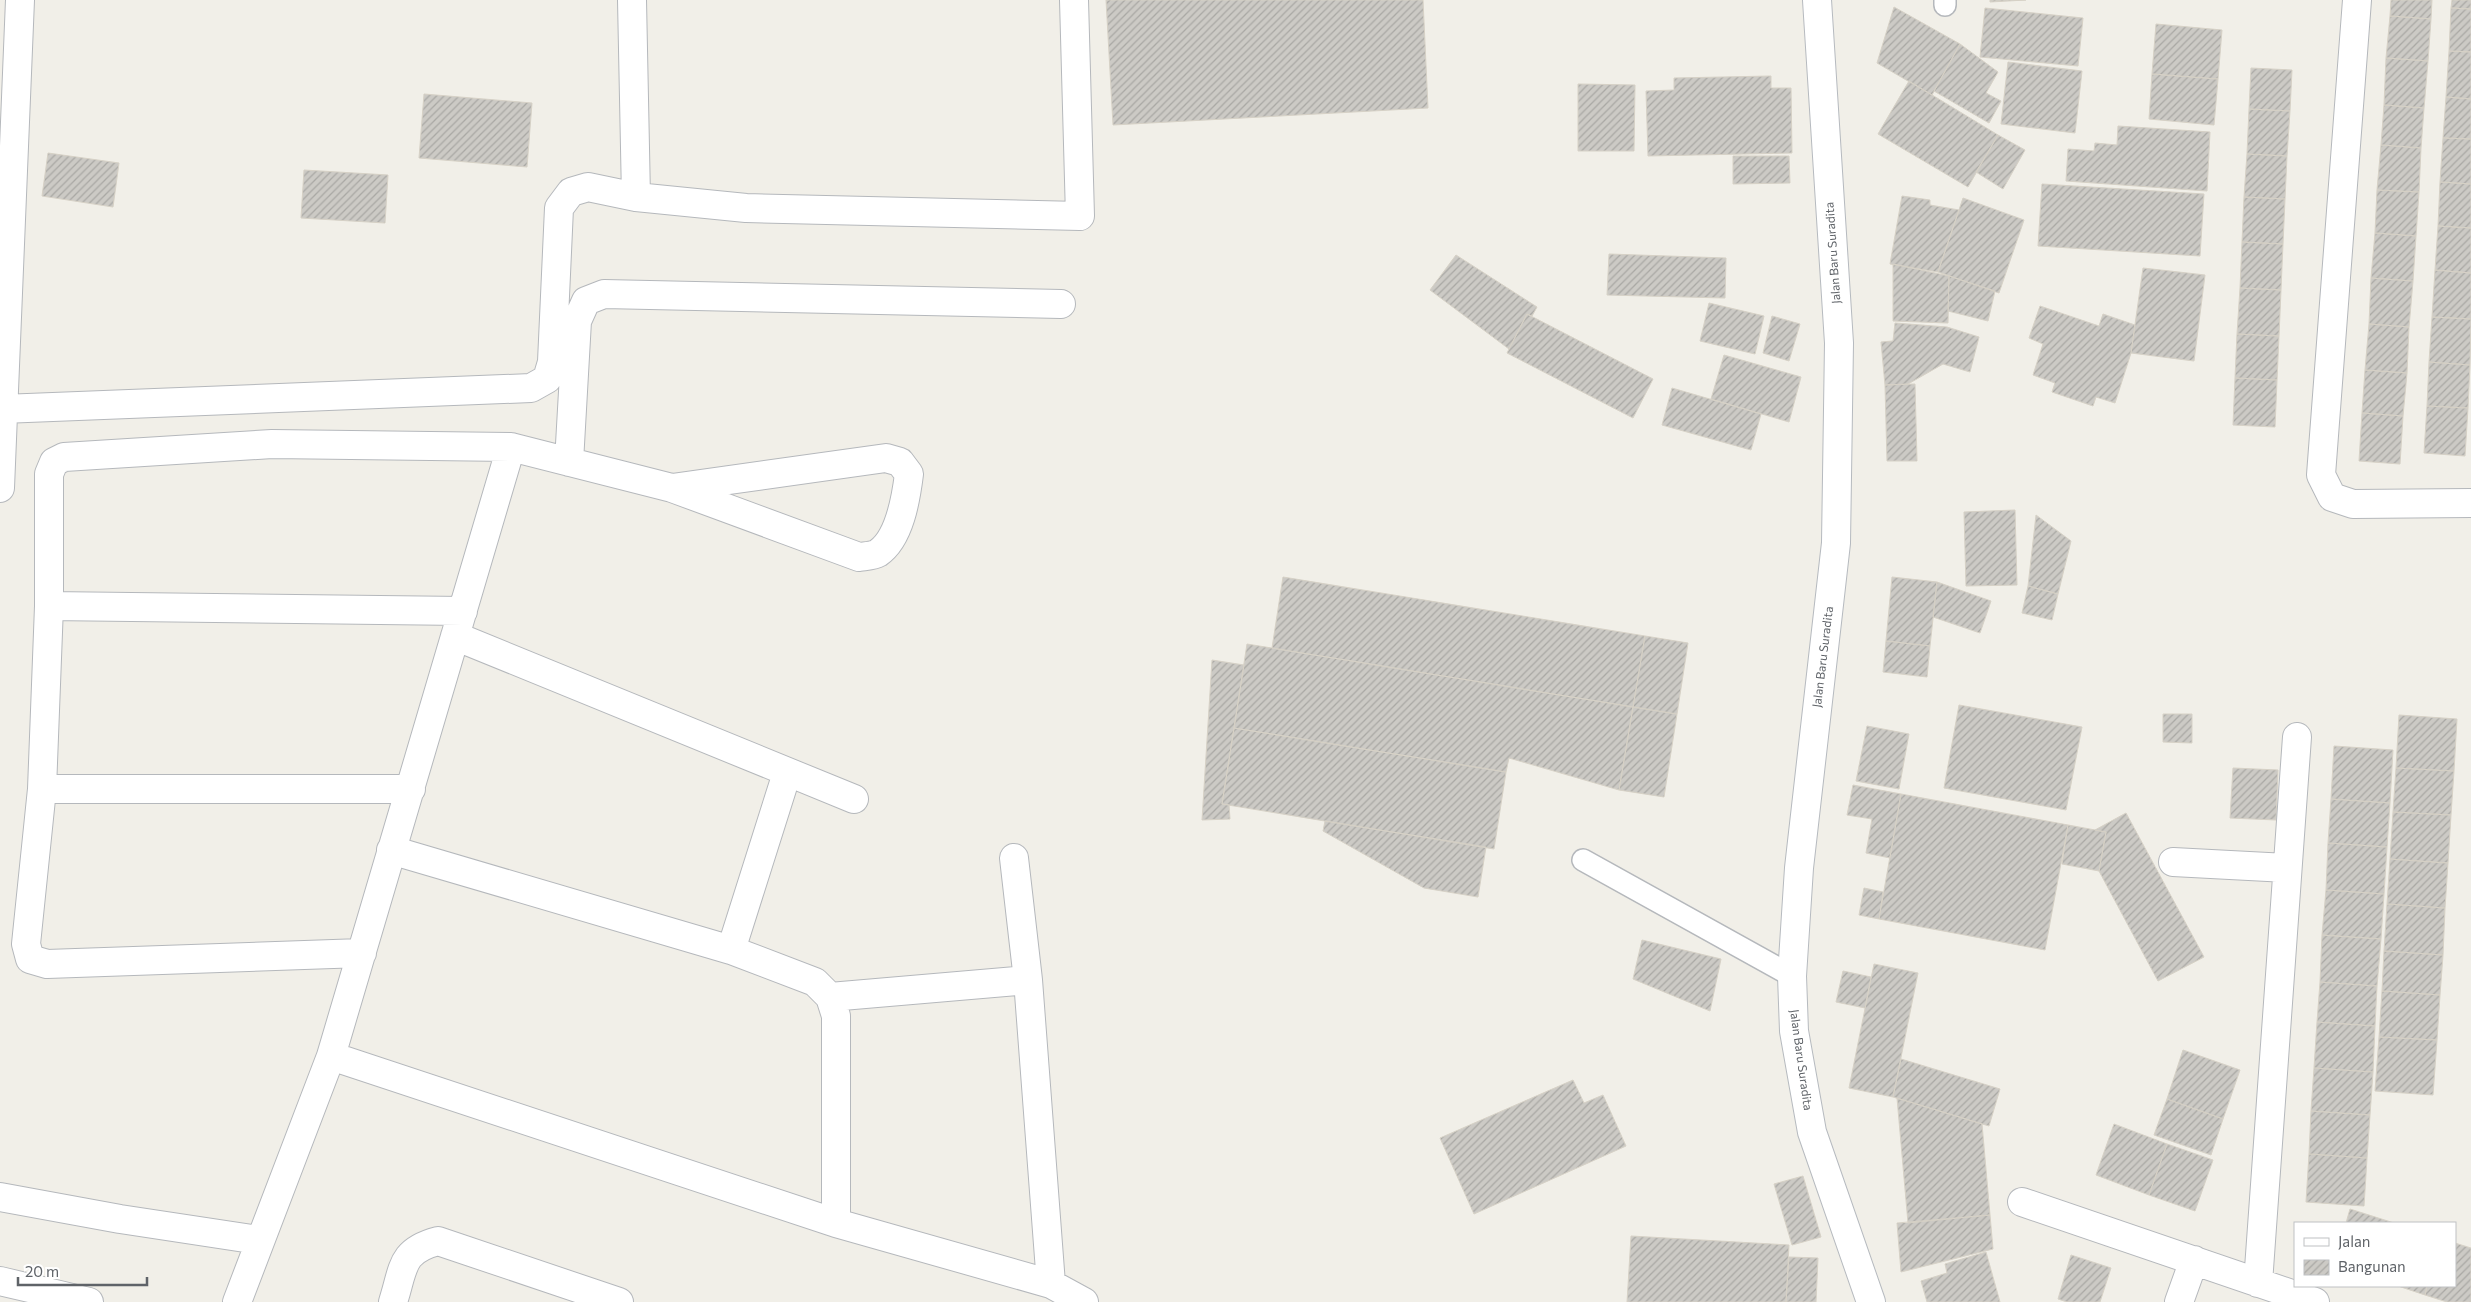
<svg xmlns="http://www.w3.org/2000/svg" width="2471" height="1302" viewBox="0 0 2471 1302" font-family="Commissioner,sans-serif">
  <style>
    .building { fill: url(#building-hatch); stroke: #d6d1c6 }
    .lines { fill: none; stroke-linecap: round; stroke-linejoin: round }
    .service-casing { stroke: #b5b8bc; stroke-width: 24 }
    .minor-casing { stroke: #b5b8bc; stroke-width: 30 }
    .secondary-casing { stroke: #b6babf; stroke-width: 30 }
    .service { stroke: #fff; stroke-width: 21 }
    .minor { stroke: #fff; stroke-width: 28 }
    .secondary { stroke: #fff; stroke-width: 28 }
    .labels { text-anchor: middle; stroke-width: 5; stroke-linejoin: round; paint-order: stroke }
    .street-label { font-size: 12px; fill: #5f6368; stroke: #fff }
  </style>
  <defs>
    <pattern id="building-hatch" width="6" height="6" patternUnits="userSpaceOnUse" patternTransform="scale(1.25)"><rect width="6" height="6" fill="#cccac5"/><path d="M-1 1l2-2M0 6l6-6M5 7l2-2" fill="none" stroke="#a9a8a4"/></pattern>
  </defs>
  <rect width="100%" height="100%" fill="#f1efe8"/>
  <path class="building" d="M 1106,0 L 1423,0 L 1428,108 L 1113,125 Z
    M 1990,0 L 2026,0 L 1990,2 Z
    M 2391,0 L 2432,0 L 2431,19 L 2390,16 Z
    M 2452,0 L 2471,0 L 2471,9 L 2451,8 Z
    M 1894,7 L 1960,44 L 1932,95 L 1877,63 Z
    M 1985,8 L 2083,18 L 2078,66 L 1980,57 Z
    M 2451,8 L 2471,9 L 2471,52 L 2449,51 Z
    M 2390,16 L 2431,19 L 2428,61 L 2386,58 Z
    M 2156,24 L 2222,30 L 2218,79 L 2152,74 Z
    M 1960,44 L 1998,72 L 1986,93 L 2001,101 L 1989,123 L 1934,91 Z
    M 2449,51 L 2471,52 L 2471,99 L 2446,97 Z
    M 2386,58 L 2428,61 L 2424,108 L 2384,105 Z
    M 2008,62 L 2082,71 L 2075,133 L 2001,124 Z
    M 2251,68 L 2292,70 L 2290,111 L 2249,109 Z
    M 2152,74 L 2218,79 L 2214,125 L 2149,119 Z
    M 1771,76 L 1771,88 L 1791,88 L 1792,153 L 1648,156 L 1646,91 L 1674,90 L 1674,78 Z
    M 1909,81 L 1998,135 L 1968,187 L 1878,134 Z
    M 1578,84 L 1635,85 L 1634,151 L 1578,151 Z
    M 424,94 L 532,103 L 527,167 L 419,158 Z
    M 2446,97 L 2471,99 L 2471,139 L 2443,138 Z
    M 2384,105 L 2424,108 L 2421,148 L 2381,145 Z
    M 2249,109 L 2290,111 L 2287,156 L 2247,154 Z
    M 2118,126 L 2210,132 L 2207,191 L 2066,181 L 2068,149 L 2094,151 L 2095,143 L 2117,145 Z
    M 1998,135 L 2025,150 L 2003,189 L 1976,172 Z
    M 2443,138 L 2471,139 L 2471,184 L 2440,182 Z
    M 2381,145 L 2421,148 L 2419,192 L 2377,190 Z
    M 48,153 L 119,163 L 113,207 L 42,196 Z
    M 2247,154 L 2287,156 L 2285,199 L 2244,197 Z
    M 1733,156 L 1789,156 L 1790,183 L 1733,184 Z
    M 304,170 L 388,175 L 385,223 L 301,218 Z
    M 2440,182 L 2471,184 L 2471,228 L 2438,226 Z
    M 2042,184 L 2204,194 L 2200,256 L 2038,246 Z
    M 2377,190 L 2419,192 L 2416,236 L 2375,233 Z
    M 1902,196 L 1930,200 L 1930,205 L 1959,210 L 1938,272 L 1890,264 Z
    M 2244,197 L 2285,199 L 2283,244 L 2242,242 Z
    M 1963,198 L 2024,220 L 1999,293 L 1938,272 Z
    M 2438,226 L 2471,228 L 2471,273 L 2435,270 Z
    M 2375,233 L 2416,236 L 2413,281 L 2371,278 Z
    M 2242,242 L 2283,244 L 2281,290 L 2240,288 Z
    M 1609,254 L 1726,258 L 1725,298 L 1607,295 Z
    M 1456,255 L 1537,307 L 1532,316 L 1527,314 L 1509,349 L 1430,290 Z
    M 1893,264 L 1949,276 L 1948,323 L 1893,321 Z
    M 2143,268 L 2205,275 L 2194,361 L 2131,353 Z
    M 2435,270 L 2471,273 L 2471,319 L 2432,317 Z
    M 1949,276 L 1995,291 L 1988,321 L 1948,311 Z
    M 2371,278 L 2413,281 L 2409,327 L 2369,324 Z
    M 2240,288 L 2281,290 L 2279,336 L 2237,334 Z
    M 1709,303 L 1764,316 L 1755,354 L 1700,341 Z
    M 2040,306 L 2099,326 L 2103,314 L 2135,325 L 2131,353 L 2115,403 L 2096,397 L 2093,406 L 2052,392 L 2055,383 L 2033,375 L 2043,344 L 2029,338 Z
    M 1527,314 L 1653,379 L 1633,418 L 1507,353 Z
    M 1772,316 L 1800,324 L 1789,361 L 1763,353 Z
    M 2432,317 L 2471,319 L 2470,365 L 2429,362 Z
    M 1895,323 L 1947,327 L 1979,337 L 1970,372 L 1943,364 L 1908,384 L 1885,385 L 1881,342 L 1893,341 Z
    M 2369,324 L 2409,327 L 2407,373 L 2365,370 Z
    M 2237,334 L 2279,336 L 2277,380 L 2235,378 Z
    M 1724,355 L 1801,377 L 1789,422 L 1711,399 Z
    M 2429,362 L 2470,365 L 2468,408 L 2427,406 Z
    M 2365,370 L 2407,373 L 2403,416 L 2362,413 Z
    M 2235,378 L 2277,380 L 2275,427 L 2233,425 Z
    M 1915,384 L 1917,461 L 1887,461 L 1885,385 Z
    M 1672,388 L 1761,414 L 1751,450 L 1662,425 Z
    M 2427,406 L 2468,408 L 2465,456 L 2424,453 Z
    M 2362,413 L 2403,416 L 2400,464 L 2359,461 Z
    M 2015,510 L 2017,585 L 1966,586 L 1964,512 Z
    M 2036,515 L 2071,541 L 2058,594 L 2028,586 Z
    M 1283,577 L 1645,636 L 1633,707 L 1272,648 Z
    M 1892,577 L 1937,582 L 1930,646 L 1886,641 Z
    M 1937,582 L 1991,601 L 1980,633 L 1933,617 Z
    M 2028,586 L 2058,594 L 2052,620 L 2022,613 Z
    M 1645,636 L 1688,643 L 1677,714 L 1633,707 Z
    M 1886,641 L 1930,646 L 1927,677 L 1883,672 Z
    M 1247,644 L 1633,707 L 1619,790 L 1509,758 L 1506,772 L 1234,728 Z
    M 1212,660 L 1244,665 L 1222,804 L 1229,805 L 1230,819 L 1202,820 Z
    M 1959,705 L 2082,727 L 2066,810 L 1944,788 Z
    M 1633,707 L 1677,714 L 1664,797 L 1619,790 Z
    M 2163,714 L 2192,714 L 2192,743 L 2163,742 Z
    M 2399,715 L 2457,719 L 2454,771 L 2396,768 Z
    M 1867,726 L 1909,734 L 1899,789 L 1856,781 Z
    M 1234,728 L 1506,772 L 1494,849 L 1222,804 Z
    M 2334,746 L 2393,750 L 2390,803 L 2331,799 Z
    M 2233,768 L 2278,770 L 2276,820 L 2230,818 Z
    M 2396,768 L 2454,771 L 2451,815 L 2393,812 Z
    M 1853,785 L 1901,794 L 1890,858 L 1866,853 L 1872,819 L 1847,815 Z
    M 1901,794 L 2068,825 L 2045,950 L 1879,919 Z
    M 2331,799 L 2390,803 L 2387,847 L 2328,843 Z
    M 2393,812 L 2451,815 L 2448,863 L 2390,859 Z
    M 2126,813 L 2204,957 L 2158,981 L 2099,871 L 2106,832 L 2095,830 Z
    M 1325,821 L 1486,847 L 1478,897 L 1424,888 L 1323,831 Z
    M 2068,825 L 2106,832 L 2099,871 L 2062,864 Z
    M 2328,843 L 2387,847 L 2384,894 L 2326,890 Z
    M 2390,859 L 2448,863 L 2445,908 L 2387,904 Z
    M 1864,888 L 1883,892 L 1879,919 L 1859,915 Z
    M 2326,890 L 2384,894 L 2381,939 L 2322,935 Z
    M 2387,904 L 2445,908 L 2443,955 L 2384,951 Z
    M 2322,935 L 2381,939 L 2377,986 L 2320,982 Z
    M 1642,940 L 1721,959 L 1710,1011 L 1633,979 Z
    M 2384,951 L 2443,955 L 2440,995 L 2382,991 Z
    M 1874,964 L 1918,973 L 1893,1097 L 1849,1088 Z
    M 1843,971 L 1871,977 L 1865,1008 L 1836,1002 Z
    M 2320,982 L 2377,986 L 2375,1026 L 2317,1022 Z
    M 2382,991 L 2440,995 L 2437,1040 L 2379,1037 Z
    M 2317,1022 L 2375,1026 L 2373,1072 L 2314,1068 Z
    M 2379,1037 L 2437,1040 L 2433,1095 L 2375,1091 Z
    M 2183,1050 L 2240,1070 L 2223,1119 L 2167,1099 Z
    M 1901,1059 L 2000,1089 L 1989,1126 L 1893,1097 Z
    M 2314,1068 L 2373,1072 L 2370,1115 L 2311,1111 Z
    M 1573,1080 L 1584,1103 L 1603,1095 L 1626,1146 L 1474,1214 L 1440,1138 Z
    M 1897,1098 L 1982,1124 L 1990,1215 L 1908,1223 Z
    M 2167,1099 L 2223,1119 L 2211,1155 L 2154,1135 Z
    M 2311,1111 L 2370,1115 L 2367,1158 L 2309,1154 Z
    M 2114,1124 L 2167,1144 L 2149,1195 L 2096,1175 Z
    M 2167,1144 L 2213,1160 L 2195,1211 L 2149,1195 Z
    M 2309,1154 L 2367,1158 L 2364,1206 L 2306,1202 Z
    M 1803,1176 L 1821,1237 L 1792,1245 L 1774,1184 Z
    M 2350,1209 L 2394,1223 L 2346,1223 Z
    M 1990,1215 L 1993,1249 L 1901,1272 L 1897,1223 Z
    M 1631,1236 L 1789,1245 L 1786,1302 L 1627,1302 Z
    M 2455,1243 L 2471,1248 L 2471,1302 L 2447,1302 L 2425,1295 L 2427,1286 L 2455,1286 Z
    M 1986,1252 L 2000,1302 L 1927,1302 L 1921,1281 L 1947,1273 L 1945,1264 Z
    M 2071,1255 L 2111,1268 L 2100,1302 L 2067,1302 L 2058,1299 Z
    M 1789,1257 L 1818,1258 L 1816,1302 L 1786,1302 Z
    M 2398,1286 L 2427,1286 L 2425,1295 Z"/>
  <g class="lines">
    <g class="service-casing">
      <path id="service" d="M 1945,0 L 1945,5
        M 1583,860 L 1792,976"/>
    </g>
    <g class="minor-casing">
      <path id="minor" d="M 632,0 L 636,197
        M 2357,0 L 2321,475 L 2332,497 L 2353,504 L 2471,503
        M 2,409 L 531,388 L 547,379 L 552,362 L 559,208 L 571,192 L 588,187 L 636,197 L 746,208 L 1080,216 L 1074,0
        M 569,462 L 577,321 L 586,301 L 604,294 L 1061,304
        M 0,488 L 20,0
        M 49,606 L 463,611
        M 455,636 L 854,799
        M 42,789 L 411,789
        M 391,850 L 731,950 L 815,982 L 830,997 L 1028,980
        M 1014,858 L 1028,980 L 1051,1284
        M 2173,862 L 2287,868
        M 731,950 L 787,773
        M 362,953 L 47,964 L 30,959 L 26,944 L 42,789 L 49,606 L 49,474 L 54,462 L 64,457 L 272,444 L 511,447 L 672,488 L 859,557 C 865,556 873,556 878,553 C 900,538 906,498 909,474 L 900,462 L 886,458 L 672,488
        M 830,997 L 836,1016 L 836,1223
        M 331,1056 L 836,1223 L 1051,1284 L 1084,1302
        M 0,1197 L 120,1219 L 259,1240
        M 2022,1202 L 2315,1302
        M 0,1281 L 89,1302
        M 2258,1283 L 2297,737
        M 237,1302 L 331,1056 L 511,447
        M 393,1302 C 404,1268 400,1251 438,1241 L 619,1302
        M 2179,1302 L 2194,1260"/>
    </g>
    <g class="secondary-casing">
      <path id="secondary" d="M 1817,0 L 1839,343 L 1836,543 L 1799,868 L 1792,976 L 1794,1031 L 1812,1132 L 1871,1302"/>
    </g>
    <use href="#service" class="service"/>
    <use href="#minor" class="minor"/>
    <use href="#secondary" class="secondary"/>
  </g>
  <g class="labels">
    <g class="street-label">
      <text transform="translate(1833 253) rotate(-94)" y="4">Jalan Baru Suradita</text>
      <text transform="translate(1823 657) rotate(-83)" y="4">Jalan Baru Suradita</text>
      <text transform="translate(1801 1060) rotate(82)" y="4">Jalan Baru Suradita</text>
    </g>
  </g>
  <rect x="2294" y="1222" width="162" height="65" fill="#ffffff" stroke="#bfc1c3"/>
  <rect x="2304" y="1238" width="25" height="8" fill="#ffffff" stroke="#bfc1c3"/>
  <text x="2338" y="1247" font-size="15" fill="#5f6368">Jalan</text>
  <rect x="2304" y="1260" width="25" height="15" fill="url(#building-hatch)" stroke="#bfc1c3"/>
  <text x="2338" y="1272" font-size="15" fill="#5f6368">Bangunan</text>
  <path d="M18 1277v8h129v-8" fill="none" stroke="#5f6368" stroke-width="2.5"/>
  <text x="25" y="1277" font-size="15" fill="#5f6368" stroke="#ffffff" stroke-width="4" paint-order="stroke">20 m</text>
</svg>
